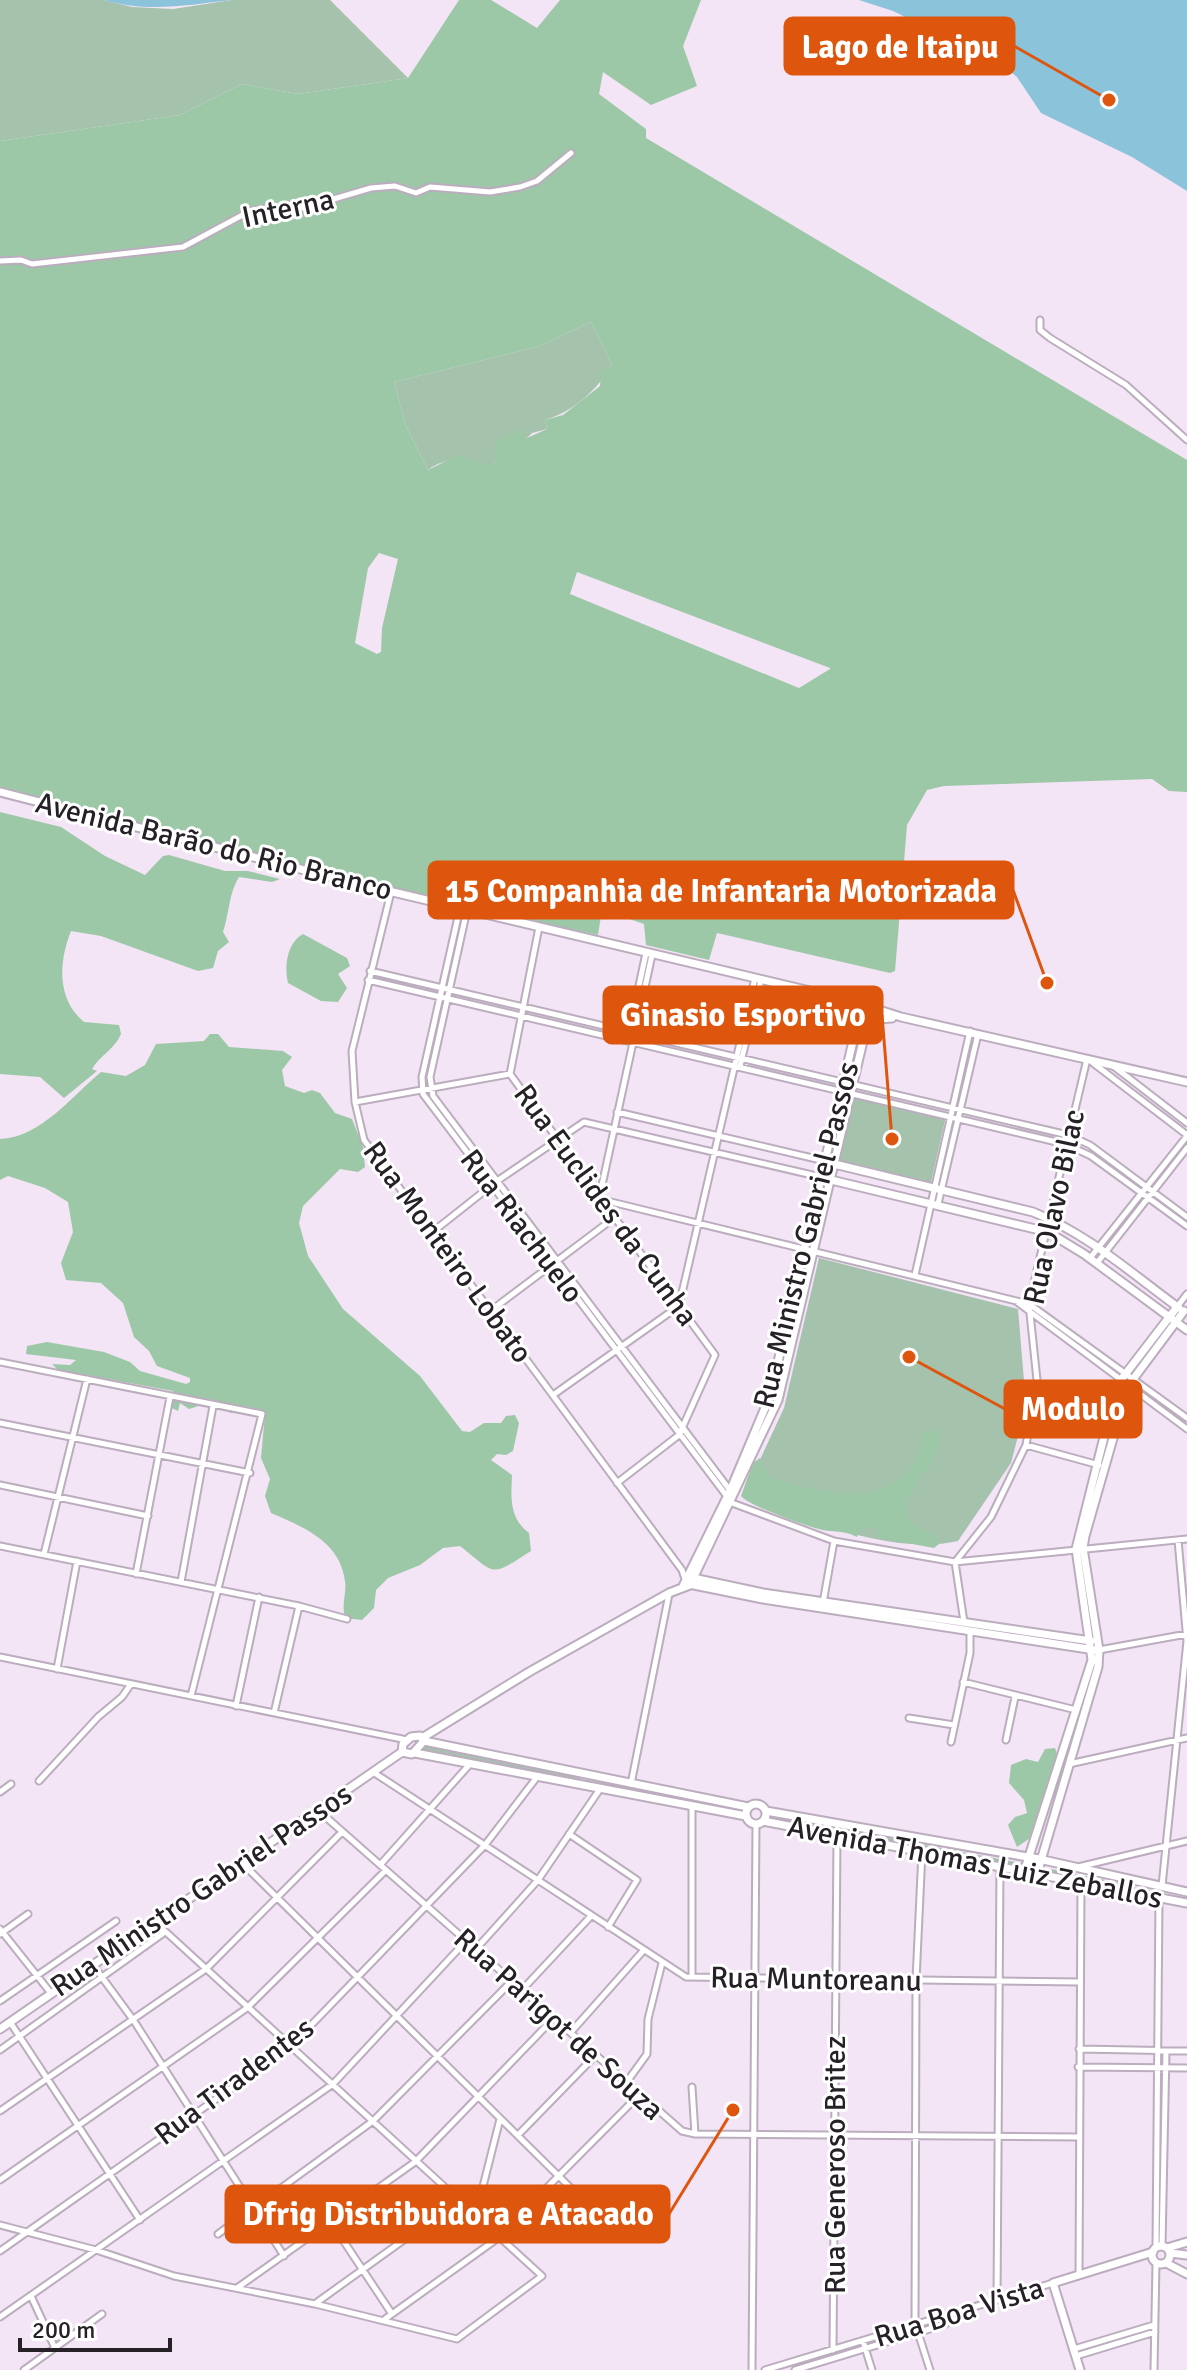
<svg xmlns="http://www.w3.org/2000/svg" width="1187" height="2370" viewBox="0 0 1187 2370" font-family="Signika,sans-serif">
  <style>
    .green { fill: #a5c2ac }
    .forest { fill: #9cc8a7; fill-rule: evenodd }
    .water { fill: #8bc3da }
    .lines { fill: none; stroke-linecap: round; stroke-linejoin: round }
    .street-casing { stroke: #bbadbe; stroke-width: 9 }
    .secondary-casing { stroke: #bbadbe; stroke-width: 11 }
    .street { stroke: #fff; stroke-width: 5 }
    .secondary { stroke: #fff; stroke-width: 7 }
    .labels { text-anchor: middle; stroke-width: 6; stroke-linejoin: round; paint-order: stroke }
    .street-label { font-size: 30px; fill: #262127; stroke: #fff }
    .leader { fill: none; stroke: #de560d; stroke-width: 3 }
    .callout-dot { fill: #de560d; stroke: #fff; stroke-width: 3 }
    .callout { fill: #de560d; stroke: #de560d; stroke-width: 3 }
    .callout-label { font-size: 32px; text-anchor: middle; font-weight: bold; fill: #fff }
  </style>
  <rect width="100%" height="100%" fill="#f3e4f6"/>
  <path class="green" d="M 0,0 L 104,0 L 132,7 L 173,9 L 232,0 L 330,0 L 408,78 L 298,94 L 242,84 L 180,115 L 0,141 Z
    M 591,322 L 612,365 C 598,389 573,412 545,420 L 547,429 L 532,433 L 527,438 L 519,430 L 497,441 L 494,466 C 471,462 448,454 428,470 L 406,426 L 394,382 L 540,346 Z
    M 852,1096 L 946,1116 L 930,1187 L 838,1161 Z
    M 819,1258 L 1018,1309 L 1026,1405 L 1011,1463 L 958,1541 C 892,1556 805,1519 743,1496 L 784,1408 Z
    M 426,1745 L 445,1750 L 581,1777 L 579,1782 L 422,1750 Z
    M 586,1780 L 743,1809 L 742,1813 L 585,1782 Z
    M 825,1826 L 1021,1863 L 1020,1868 L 824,1829 Z
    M 1046,1868 L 1121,1883 L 1120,1887 L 1046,1872 Z"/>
  <path class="forest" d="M 459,0 L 491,0 L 537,28 L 560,0 L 701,0 L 683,46 L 697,86 L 651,105 L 603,72 L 599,94 L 646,129 L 646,138 L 1187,460 L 1187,792 L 1169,791 L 1152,779 L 944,786 L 927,790 L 907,825 L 895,971 L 890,973 L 717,933 L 709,960 L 646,945 L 644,924 L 621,916 L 601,916 L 598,935 L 469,908 L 0,791 L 0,141 L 180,115 L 242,84 L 298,94 L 408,78 ZM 591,322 L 612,365 L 601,372 L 600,386 L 563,415 L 545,420 L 547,429 L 527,438 L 520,429 L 496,441 L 494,466 L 458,455 L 428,470 L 406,426 L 394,382 L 540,346 ZM 379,553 L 398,559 L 382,628 L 381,652 L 377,654 L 355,643 L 368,568 ZM 577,572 L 830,668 L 830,669 L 799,688 L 570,594 Z
    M 0,812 L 61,827 L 105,856 L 145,875 L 163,856 L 169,855 L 225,871 L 248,871 L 280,879 L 272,882 L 239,877 C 229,892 229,914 223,932 L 229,942 L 218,951 L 213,968 L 198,971 L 101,936 L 71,931 C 59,961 56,999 84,1022 L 119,1025 L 121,1034 C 115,1049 100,1055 92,1069 L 97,1071 L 64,1098 L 40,1077 L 0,1074 Z
    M 303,934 L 347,958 L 350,966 L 338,974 L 347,988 L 338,1002 L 321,1001 L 288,983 C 284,966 287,943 303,934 Z
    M 210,1034 L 218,1034 L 229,1047 L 283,1051 L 292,1057 L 282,1070 L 285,1086 L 304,1093 L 312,1090 L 320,1093 L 335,1113 L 352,1119 L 363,1147 L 365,1167 L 358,1172 L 340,1169 L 303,1206 L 299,1223 L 308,1256 L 343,1309 L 420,1376 L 462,1431 L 470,1432 L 484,1423 L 501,1423 L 506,1416 L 515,1415 L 519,1423 L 513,1451 L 506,1455 L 497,1454 L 491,1460 L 512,1475 C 511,1498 509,1518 529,1533 L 531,1551 C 489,1578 497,1575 460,1546 L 443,1548 L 420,1565 L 388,1578 L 376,1590 L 374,1608 L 362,1620 L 345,1618 C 341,1602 347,1594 345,1581 C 340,1541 303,1527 271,1513 L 265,1496 L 270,1479 L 261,1458 L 265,1414 L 244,1407 L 231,1413 L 211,1402 L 189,1409 L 180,1403 L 178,1411 L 172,1408 L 173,1391 L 58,1370 L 52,1364 L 70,1365 L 76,1360 L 26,1354 L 27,1346 L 47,1342 L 104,1352 L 130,1362 L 140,1371 L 186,1384 L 190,1382 L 190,1378 L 157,1366 L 149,1351 L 134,1337 L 123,1303 L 101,1283 L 66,1280 L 61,1263 L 73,1232 L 68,1202 L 45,1188 L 8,1176 L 0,1180 L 0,1139 C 40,1138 72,1096 101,1072 L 126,1076 L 145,1065 L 156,1044 L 204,1041 Z
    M 935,1430 L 941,1436 L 939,1449 L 904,1503 L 911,1522 L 937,1538 L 939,1544 L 934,1548 L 880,1538 L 874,1526 L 859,1531 L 857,1537 C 842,1529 830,1533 815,1528 C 800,1524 748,1505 741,1496 L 753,1463 L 760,1458 L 769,1478 C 811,1490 884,1511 914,1463 C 920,1453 920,1444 923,1433 Z
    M 1055,1748 L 1058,1757 L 1036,1834 L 1017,1847 L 1008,1825 L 1015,1817 L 1027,1813 L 1024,1800 L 1009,1783 L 1011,1765 L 1026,1759 L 1038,1762 L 1045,1749 Z"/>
  <path class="water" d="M 104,0 L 232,0 C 187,5 148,13 104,0 Z
    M 859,0 L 1187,0 L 1187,191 L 1132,157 L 1041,113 L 1017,77 L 1003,65 L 893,11 Z"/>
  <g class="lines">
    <g class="street-casing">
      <path id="street" d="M 0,261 L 21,260 L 32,264 L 183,247 L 250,211 L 291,205 L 303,208 L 371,188 L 395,186 L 416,193 L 430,187 L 490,192 L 520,187 L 537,181 L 571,153
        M 1040,320 L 1040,330 L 1050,338 L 1126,385 L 1187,440
        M 391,892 L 352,1051 L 355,1102 L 364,1140 L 682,1570 L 685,1579
        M 460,908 L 422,1077 L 423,1094 L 732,1503 L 834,1541 L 955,1562 L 1187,1539
        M 467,910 L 430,1077 L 433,1096 L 732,1493
        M 539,927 L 510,1074 L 715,1355 L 679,1435 L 617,1483
        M 652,955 L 599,1199 L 1029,1304 L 1187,1418
        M 370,971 L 1068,1135 L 1090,1145 L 1187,1217
        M 368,980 L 1065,1144 L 1091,1156 L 1187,1226
        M 629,1032 L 646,953
        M 1093,1063 L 1187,1135
        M 1112,1065 L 1187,1123
        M 740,1066 L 761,980
        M 355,1102 L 510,1074
        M 617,1112 L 825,1161
        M 938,1204 L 978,1034
        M 430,1234 L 497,1181 L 584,1122 L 821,1177
        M 1090,1258 L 1187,1136
        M 1097,1263 L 1187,1148
        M 915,1275 L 970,1031
        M 1017,1302 L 1187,1429
        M 1177,1307 L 1187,1294
        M 489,1312 L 614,1218
        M 0,1362 L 262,1414 L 191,1696
        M 553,1395 L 679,1306 L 755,978
        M 0,1423 L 250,1473
        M 1026,1445 L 1099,1465
        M 0,1485 L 148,1516
        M 0,1546 L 299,1606 L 347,1619
        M 44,1554 L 87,1379
        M 136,1574 L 170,1397
        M 181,1582 L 213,1406
        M 823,1603 L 834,1541
        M 964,1622 L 955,1562 L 991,1517 L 1026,1445 L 1037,1380 L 1029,1304 L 1087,1059
        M 1099,1650 L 1187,1634
        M 0,1657 L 407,1740
        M 57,1669 L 77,1561
        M 963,1682 L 1076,1710
        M 236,1706 L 259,1597
        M 274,1713 L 299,1606
        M 909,1718 L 954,1725
        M 1006,1740 L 1015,1697
        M 951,1742 L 970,1653 L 970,1631
        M 1069,1764 L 1187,1738
        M 373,1772 L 686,1977 L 1080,1982
        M 39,1781 L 98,1717 L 122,1697 L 131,1684
        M 631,1784 L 669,1594
        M 0,1792 L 11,1784
        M 692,1806 L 692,1977
        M 319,1811 L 682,2131 L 695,2134 L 1079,2137
        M 569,1834 L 637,1880 L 608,1927
        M 922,1852 L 916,1980 L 915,2323 L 930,2370
        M 241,1862 L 596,2213
        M 380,1865 L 470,1764
        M 1078,1867 L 1187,1841
        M 1162,1886 L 1187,1641 L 1178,1540
        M 0,1929 L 50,1992
        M 0,1934 L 28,1914
        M 476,1949 L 538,1880 L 600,1789
        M 93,1965 L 134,2021 L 284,2256
        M 522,1990 L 591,1916
        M 0,2001 L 116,1921
        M 10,2022 L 140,2220
        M 571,2032 L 643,1951
        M 1079,2049 L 1187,2051
        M 0,2050 L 165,1932
        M 1078,2067 L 1187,2068
        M 626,2083 L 647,2054 L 648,2019 L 662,1963
        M 692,2087 L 695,2134
        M 0,2111 L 206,1969 L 342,1832
        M 518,2135 L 595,2056
        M 0,2180 L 247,2008 L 386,1870
        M 476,2214 L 500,2119
        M 331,2222 L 392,2314
        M 0,2225 L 96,2250 L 174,2276 L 315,2304 L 457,2339 L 542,2276 L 155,1922
        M 218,2234 L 373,2121 L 512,1981
        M 1162,2246 L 1166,2051
        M 1156,2248 L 1159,1898
        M 0,2251 L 290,2047 L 485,1845 L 537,1777
        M 1079,2275 L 1081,1882
        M 237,2288 L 415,2162 L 554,2018
        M 31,2296 L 55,2348
        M 997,2300 L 1000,1867
        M 316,2303 L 458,2201
        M 0,2317 L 333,2084 L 466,1941
        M 385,2319 L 494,2241 L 639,2095
        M 863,2341 L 872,2370
        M 1074,2349 L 1154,2325
        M 833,2350 L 837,1836
        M 1076,2356 L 1155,2332
        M 24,2370 L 102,2314
        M 752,2370 L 756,1824
        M 765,2370 L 1053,2283
        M 795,2370 L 946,2324
        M 1154,2370 L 1156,2263"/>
    </g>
    <g class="secondary-casing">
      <path id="secondary" d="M 0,792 L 355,883 L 848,1000 L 901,1017 L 1187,1082
        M 849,1002 C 862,1020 870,1020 892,1018
        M 830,1163 L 1033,1212 C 1088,1234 1131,1273 1179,1308
        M 827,1179 L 1048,1232 L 1084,1254 L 1187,1330
        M 693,1578 L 763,1593 L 1091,1641
        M 689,1584 L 763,1599 L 1095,1650
        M 683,1586 L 730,1491 L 770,1396 L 861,1007
        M 422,1738 L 529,1672 L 669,1593 L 690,1585 L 778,1400 L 868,1020 L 861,1006
        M 424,1741 L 748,1807
        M 415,1753 L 746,1816
        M746 1814a10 10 0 1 1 20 0a10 10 0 1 1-20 0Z
        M 766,1811 L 1039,1859 L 1187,1892
        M 763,1821 L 1187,1903
        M 1024,1872 L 1092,1660 L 1076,1549 L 1117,1385 L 1177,1307
        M 1037,1874 L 1098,1667 L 1099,1650 L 1083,1548 L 1085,1536 L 1128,1386 L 1184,1311
        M 0,2029 L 402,1752 L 403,1744 L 411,1737 L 420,1736 L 424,1741 L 412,1754 L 402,1752
        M1152 2255a9 9 0 1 1 18 0a9 9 0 1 1-18 0Z
        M 1167,2248 L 1187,2242
        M 1170,2253 L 1187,2255
        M 1166,2263 L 1187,2274
        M 1080,2370 L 1053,2283 L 1153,2252"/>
    </g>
    <use href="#street" class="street"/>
    <use href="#secondary" class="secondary"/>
  </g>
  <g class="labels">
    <g class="street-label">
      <text transform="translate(288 208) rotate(-12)" y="10">Interna</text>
      <text transform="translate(214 846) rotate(14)" y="10">Avenida Barão do Rio Branco</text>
      <text transform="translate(606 1205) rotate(54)" y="10">Rua Euclides da Cunha</text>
      <text transform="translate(1054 1207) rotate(-78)" y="10">Rua Olavo Bilac</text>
      <text transform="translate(522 1226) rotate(53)" y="10">Rua Riachuelo</text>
      <text transform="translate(806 1235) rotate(-76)" y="10">Rua Ministro Gabriel Passos</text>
      <text transform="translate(448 1252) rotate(54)" y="10">Rua Monteiro Lobato</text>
      <text transform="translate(975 1862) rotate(11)" y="10">Avenida Thomas Luiz Zeballos</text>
      <text transform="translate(201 1890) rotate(-34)" y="10">Rua Ministro Gabriel Passos</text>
      <text transform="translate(816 1979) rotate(1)" y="10">Rua Muntoreanu</text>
      <text transform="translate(559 2024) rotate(42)" y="10">Rua Parigot de Souza</text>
      <text transform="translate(234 2081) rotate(-37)" y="10">Rua Tiradentes</text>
      <text transform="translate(835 2165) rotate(-90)" y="10">Rua Generoso Britez</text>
      <text transform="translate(959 2312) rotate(-17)" y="10">Rua Boa Vista</text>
    </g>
  </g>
  <path class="leader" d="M1109 100L1014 46M1047 983L1013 890M892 1139L882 1015M909 1357L1005 1409M733 2110L669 2214"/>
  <g class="callout-dot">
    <circle cx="1109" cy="100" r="8"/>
    <circle cx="1047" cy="983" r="8"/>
    <circle cx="892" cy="1139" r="8"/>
    <circle cx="909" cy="1357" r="8"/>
    <circle cx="733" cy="2110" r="8"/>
  </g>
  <g class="callout">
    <rect x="785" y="18" width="229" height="56" rx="8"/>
    <rect x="429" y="862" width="584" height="56" rx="8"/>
    <rect x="604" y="987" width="278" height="56" rx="8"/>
    <rect x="1005" y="1381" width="136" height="56" rx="8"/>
    <rect x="226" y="2186" width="443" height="56" rx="8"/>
  </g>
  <g class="callout-label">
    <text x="900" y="58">Lago de Itaipu</text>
    <text x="721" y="902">15 Companhia de Infantaria Motorizada</text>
    <text x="743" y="1026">Ginasio Esportivo</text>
    <text x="1073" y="1420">Modulo</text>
    <text x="448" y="2225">Dfrig Distribuidora e Atacado</text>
  </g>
  <path d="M20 2338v12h150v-12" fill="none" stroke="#262127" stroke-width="4"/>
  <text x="32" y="2338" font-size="24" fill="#262127" stroke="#ffffff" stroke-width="6" paint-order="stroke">200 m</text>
</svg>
